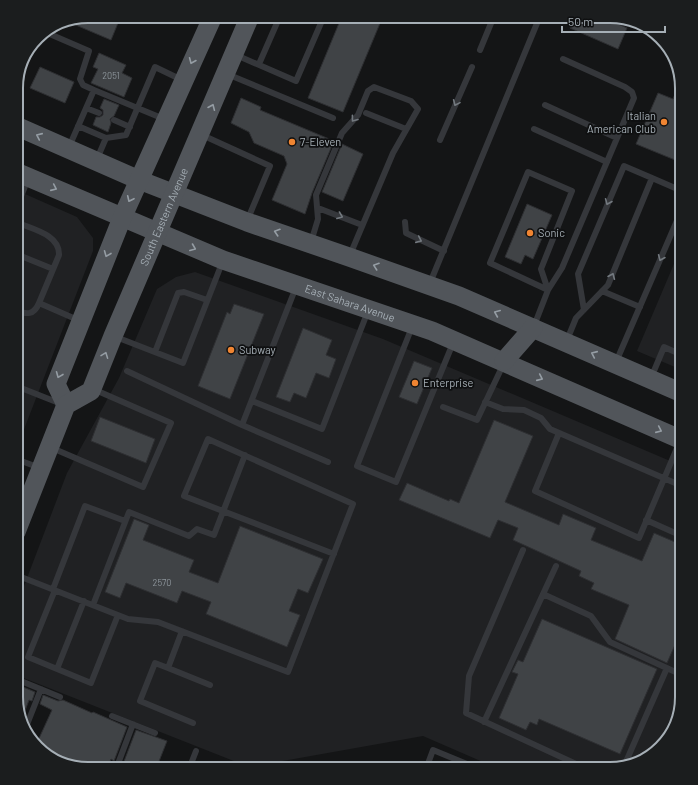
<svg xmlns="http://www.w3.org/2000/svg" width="698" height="785" viewBox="0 0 698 785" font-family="Barlow,sans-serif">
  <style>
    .built { fill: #202123 }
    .building { fill: #404346; stroke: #2e2f32 }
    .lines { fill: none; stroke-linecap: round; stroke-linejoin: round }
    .service { stroke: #35373b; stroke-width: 6 }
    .primary { stroke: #51555a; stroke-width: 19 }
    .oneway { stroke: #959da4 }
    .oneway2 { stroke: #73797f }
    .poi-dot { fill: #f08532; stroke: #0f1011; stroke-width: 1.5 }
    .labels { text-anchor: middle; stroke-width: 3.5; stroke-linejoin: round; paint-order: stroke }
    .number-label { font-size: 9px; fill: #8c949a }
    .poi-label { font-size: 11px; fill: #a6afb6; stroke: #0f1011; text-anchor: start }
    .street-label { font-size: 11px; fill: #a6afb6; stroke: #0f1011 }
    .rim { fill: none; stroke: #a6afb6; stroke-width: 2 }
  </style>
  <rect width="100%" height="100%" fill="#141516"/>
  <path class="built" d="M 16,190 L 77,217 L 93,238 L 93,251 L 16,450 Z
    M 682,245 L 682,370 L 637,351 Z
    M 195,272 L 383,339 L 682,466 L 682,697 L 674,729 L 654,754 L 610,769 L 499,769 L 423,736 L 249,767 L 16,675 L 16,607 L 67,473 L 119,378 L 157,289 L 176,277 Z"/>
  <path class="building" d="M 88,16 L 110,16 L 117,19 L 115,22 L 118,23 L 111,40 L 71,23 Z
    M 342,16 L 383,16 L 343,112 L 308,98 Z
    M 575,16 L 600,16 L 627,28 L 618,49 L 570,28 Z
    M 99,53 L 126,65 L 122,73 L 132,78 L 124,97 L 91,83 L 98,69 L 93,67 Z
    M 40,67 L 74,82 L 65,103 L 30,88 Z
    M 680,82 L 682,88 L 682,156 L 680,162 L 636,144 L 658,93 L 673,99 Z
    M 241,98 L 261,107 L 260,110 L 334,141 L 312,193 L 305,214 L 272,200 L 287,164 L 284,156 L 254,143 L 249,132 L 231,123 Z
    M 104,99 L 119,105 L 114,116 L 110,119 L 111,123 L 108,132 L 93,125 L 96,117 L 100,117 L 103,115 L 103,110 L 100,108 Z
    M 342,144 L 363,154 L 343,201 L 322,192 Z
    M 527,204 L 552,215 L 533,259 L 525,255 L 521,264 L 505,257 Z
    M 234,304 L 264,314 L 230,399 L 198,386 L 227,312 L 230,314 Z
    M 303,328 L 332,340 L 326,355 L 336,359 L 329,378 L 316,373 L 306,398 L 294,393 L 290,402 L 276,397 Z
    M 414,361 L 432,368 L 417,404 L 399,397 Z
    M 100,417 L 155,439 L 146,463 L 91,441 Z
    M 494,420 L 533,436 L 505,502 L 559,525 L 563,514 L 596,528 L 591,540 L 642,561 L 654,533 L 682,545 L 682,629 L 667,663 L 615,639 L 629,605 L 591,589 L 594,583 L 579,576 L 581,571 L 513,540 L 518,528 L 498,520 L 490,538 L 399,500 L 407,483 L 449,501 L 450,499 L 459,503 Z
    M 134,519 L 149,525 L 143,540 L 194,560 L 189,572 L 218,583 L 240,526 L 323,559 L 308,593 L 298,589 L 289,611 L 300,615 L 287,647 L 206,614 L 211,602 L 182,591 L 177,603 L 126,583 L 120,598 L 105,592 Z
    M 542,619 L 657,669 L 620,754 L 539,719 L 537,725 L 530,722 L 526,730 L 499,718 L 518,674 L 512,672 L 518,660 L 523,662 Z
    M 16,684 L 35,692 L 32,701 L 29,700 L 23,716 L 16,697 Z
    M 43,695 L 58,701 L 63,700 L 92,713 L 93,712 L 127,727 L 114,761 L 111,759 L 107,769 L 88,769 L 56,761 L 36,745 L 52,710 L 40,704 Z
    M 136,730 L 167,741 L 156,769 L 135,769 L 123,764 Z"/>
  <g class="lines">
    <path class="service" d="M 45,32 L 89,51 L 80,79 L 83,85 L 94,90
      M 480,50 L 494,16
      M 236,55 L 296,81 L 324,16
      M 259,64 L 280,16
      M 227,74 L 333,118
      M 545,105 L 617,138
      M 86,108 L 99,113
      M 366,113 L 406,129
      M 114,120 L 130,127
      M 78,126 L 106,138
      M 534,129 L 607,162
      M 202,135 L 270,166 L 247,221
      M 440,140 L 472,67
      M 69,147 L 94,90 L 164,119
      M 97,159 L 106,138 L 126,135 L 155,67 L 182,80
      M 528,172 L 572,191 L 541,269 L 548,290 L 490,263 Z
      M 318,208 L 362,225
      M 16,209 L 28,179
      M 16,222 C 31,229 60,234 59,255 L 39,303 L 78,320
      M 405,222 L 406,233 L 444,251
      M 311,242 L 318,219 L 316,195 L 342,133 L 358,115 L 368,91 L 374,87 L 411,101 L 418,109 L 393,153 L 350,255
      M 16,254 L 53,269
      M 430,283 L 540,16
      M 602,291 L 640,307
      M 16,310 C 27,315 34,315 39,303
      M 584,310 L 578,274 L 624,166 L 652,178
      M 534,326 L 548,290 L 562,268 L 634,98 L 632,92 L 625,87 L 563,59
      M 412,327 L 357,466 L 396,482 L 453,343
      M 116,337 L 183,363 L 222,263
      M 567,340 L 576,318 L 608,285 L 652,178 L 682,191
      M 155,352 L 178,293 L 184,292 L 207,300
      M 16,360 L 20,345 L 16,342
      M 616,362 L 682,209
      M 127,371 L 242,425 L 296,287
      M 651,378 L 664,347 L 682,355
      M 16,386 L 59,403
      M 252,401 L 322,429 L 368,311
      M 485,402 L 503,409 L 524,410 L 541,418 L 550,429 L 682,486
      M 443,407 L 477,420 L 503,365
      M 242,425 L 328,462
      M 559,433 L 535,491 L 639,538 L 680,441
      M 52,448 L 143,487 L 171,423 L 93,389
      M 16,459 L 40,468
      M 646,520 L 682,536
      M 523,550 L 469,676 L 466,713 L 587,769
      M 16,575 L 128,619 L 158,622 L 288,672 L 353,504 L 208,439 L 184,496 L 334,554
      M 53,589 L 85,506 L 125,521
      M 55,590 L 28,657 L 91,683 L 118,615
      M 543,594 L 591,616 L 610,642 L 682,675
      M 93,605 L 129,512 L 189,536 L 197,529 L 214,535 L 245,455
      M 182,631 L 168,668 L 155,663 L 140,701 L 193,723
      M 168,668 L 210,685
      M 57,669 L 84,601
      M 16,679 L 60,697
      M 112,716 L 155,733
      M 484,722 L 556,566
      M 26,727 L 41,689
      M 666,740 L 680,706
      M 625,764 L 667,668
      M 116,769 L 133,724
      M 189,769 L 196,751
      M 350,769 L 378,765 L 386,769
      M 426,769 L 433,750 L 479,769"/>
    <g class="primary">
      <path d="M 16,126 L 139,180 L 247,222 L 349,257 L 459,296 L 682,393"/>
      <path id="s1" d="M 16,172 L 223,260 L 432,331 L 682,440"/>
      <path d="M 504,361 L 533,328"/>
      <path d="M 66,405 L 56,384 L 122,218 L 213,16"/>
      <path id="s2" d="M 16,532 L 66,405 L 91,391 L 113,336 L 250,16"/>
    </g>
  </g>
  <defs><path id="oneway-chevron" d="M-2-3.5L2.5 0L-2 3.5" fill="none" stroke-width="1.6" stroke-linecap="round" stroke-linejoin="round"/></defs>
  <g class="oneway">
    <use href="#oneway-chevron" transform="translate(192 61) rotate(113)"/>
    <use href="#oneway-chevron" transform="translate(212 107) rotate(-67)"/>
    <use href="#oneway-chevron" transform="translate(39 136) rotate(-156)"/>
    <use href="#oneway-chevron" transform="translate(54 188) rotate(24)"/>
    <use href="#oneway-chevron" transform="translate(130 199) rotate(115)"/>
    <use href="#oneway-chevron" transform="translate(277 232) rotate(-162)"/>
    <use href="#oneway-chevron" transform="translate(193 248) rotate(22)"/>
    <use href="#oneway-chevron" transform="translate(107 254) rotate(112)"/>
    <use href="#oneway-chevron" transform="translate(376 266) rotate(-161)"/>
    <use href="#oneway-chevron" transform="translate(497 313) rotate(-157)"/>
    <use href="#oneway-chevron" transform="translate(594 354) rotate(-156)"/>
    <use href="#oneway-chevron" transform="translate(105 355) rotate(-69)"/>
    <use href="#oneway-chevron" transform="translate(59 375) rotate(112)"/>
    <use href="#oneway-chevron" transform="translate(540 378) rotate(24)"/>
    <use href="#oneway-chevron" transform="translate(659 430) rotate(24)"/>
  </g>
  <g class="oneway2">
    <use href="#oneway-chevron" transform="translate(456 103) rotate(114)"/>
    <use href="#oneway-chevron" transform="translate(354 119) rotate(127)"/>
    <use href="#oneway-chevron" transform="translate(608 202) rotate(113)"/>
    <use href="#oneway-chevron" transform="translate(340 216) rotate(21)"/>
    <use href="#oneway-chevron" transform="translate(419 240) rotate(24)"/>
    <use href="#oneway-chevron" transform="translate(661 258) rotate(113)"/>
    <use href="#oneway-chevron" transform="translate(612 276) rotate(-67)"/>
  </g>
  <g class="poi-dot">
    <circle cx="664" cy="122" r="4"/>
    <circle cx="292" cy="142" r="4"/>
    <circle cx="530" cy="233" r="4"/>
    <circle cx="231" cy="350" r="4"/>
    <circle cx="415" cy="383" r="4"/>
  </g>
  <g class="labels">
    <g class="number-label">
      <text x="111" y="79">2051</text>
      <text x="162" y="586">2570</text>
    </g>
    <g class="poi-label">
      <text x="656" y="120" text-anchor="end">Italian<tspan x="656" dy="13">American Club</tspan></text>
      <text x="300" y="146">7-Eleven</text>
      <text x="538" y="237">Sonic</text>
      <text x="239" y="354">Subway</text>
      <text x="423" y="387">Enterprise</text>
    </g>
    <g class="street-label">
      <text dy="4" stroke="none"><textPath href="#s2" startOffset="354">South Eastern Avenue</textPath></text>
      <text dy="4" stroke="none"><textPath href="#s1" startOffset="359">East Sahara Avenue</textPath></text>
    </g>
  </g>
  <path d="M0 0H698V785H0ZM88 23H610A65 65 0 0 1 675 88V697A65 65 0 0 1 610 762H88A65 65 0 0 1 23 697V88A65 65 0 0 1 88 23Z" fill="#1b1d1e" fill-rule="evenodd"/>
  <path class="rim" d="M88 23H610A65 65 0 0 1 675 88V697A65 65 0 0 1 610 762H88A65 65 0 0 1 23 697V88A65 65 0 0 1 88 23Z"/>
  <path d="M562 26v6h103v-6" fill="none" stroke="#a6afb6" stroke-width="2"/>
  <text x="568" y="26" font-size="12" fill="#a6afb6" stroke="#0f1011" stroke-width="3" paint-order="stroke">50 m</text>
</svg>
